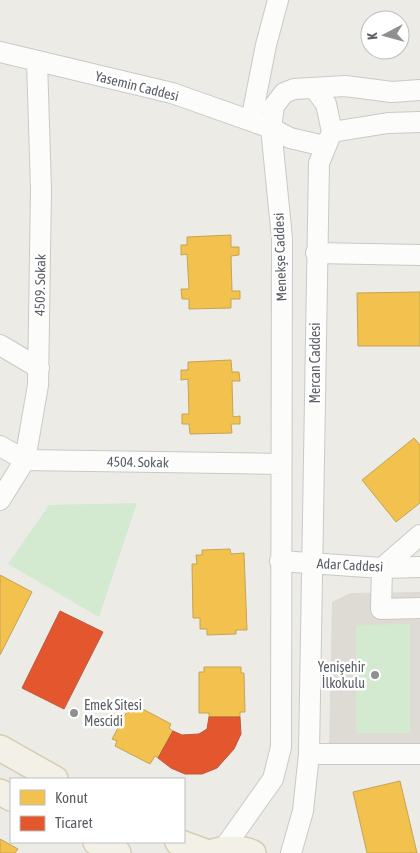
<svg xmlns="http://www.w3.org/2000/svg" width="420" height="853" viewBox="0 0 420 853" font-family="'Asap Condensed',sans-serif">
  <style>
    .education { fill: #dddbd4 }
    .green { fill: #d3ead1 }
    .homes { fill: #f2c14e; stroke: #c5a455 }
    .shops { fill: #e4572e; stroke: #bb593e }
    .lines { fill: none; stroke-linecap: round; stroke-linejoin: round }
    .minor-casing { stroke: #c9c9c8; stroke-width: 22 }
    .major-casing { stroke: #d6cdb2; stroke-width: 28 }
    .minor { stroke: #fcfcfb; stroke-width: 20 }
    .major { stroke: #f3f1e7; stroke-width: 25 }
    .poi-dot { fill: #8e9092; stroke: #fff; stroke-width: 2 }
    .labels { text-anchor: middle; stroke-width: 5; stroke-linejoin: round; paint-order: stroke }
    .street-label { font-size: 14px; fill: #5b5f65; stroke: #fff }
    .poi-label { font-size: 14px; fill: #5b5f65; stroke: #fff; text-anchor: end }
  </style>
  <rect width="100%" height="100%" fill="#ecebe6"/>
  <path class="education" d="M 420,592 L 420,748 L 329,748 L 332,602 L 350,593 Z"/>
  <path class="green" d="M 137,503 L 99,617 L 8,564 L 49,505 Z
    M 410,624 L 410,733 L 356,733 L 356,625 Z"/>
  <path class="homes" d="M 231,235 L 231,247 L 239,247 L 239,255 L 231,256 L 232,291 L 240,291 L 240,299 L 231,299 L 231,308 L 189,309 L 189,299 L 182,299 L 181,289 L 189,289 L 187,254 L 181,255 L 181,245 L 187,245 L 187,237 Z
    M 420,292 L 420,346 L 358,346 L 357,293 Z
    M 231,360 L 232,372 L 239,372 L 240,381 L 232,381 L 233,417 L 240,416 L 240,424 L 231,424 L 232,433 L 190,434 L 189,424 L 182,424 L 182,414 L 189,414 L 188,379 L 181,380 L 181,370 L 188,370 L 188,362 Z
    M 414,438 L 420,445 L 420,503 L 396,522 L 362,480 Z
    M 230,549 L 231,554 L 244,553 L 247,630 L 236,630 L 236,634 L 207,635 L 207,629 L 200,629 L 200,618 L 193,618 L 192,564 L 197,564 L 196,555 L 202,555 L 202,550 Z
    M 0,575 L 32,592 L 0,655 Z
    M 204,667 L 241,667 L 241,673 L 244,673 L 245,712 L 240,712 L 240,717 L 209,717 L 209,713 L 199,713 L 199,672 L 204,672 Z
    M 130,706 L 135,709 L 137,706 L 171,724 L 169,728 L 173,731 L 158,758 L 155,756 L 150,764 L 115,746 L 117,741 L 112,739 Z
    M 400,781 L 417,853 L 367,853 L 353,792 Z
    M 0,839 L 18,849 L 15,853 L 0,853 Z"/>
  <path class="shops" d="M 60,611 L 103,632 L 64,709 L 22,688 Z
    M 209,717 L 240,717 L 241,734 L 234,749 L 217,768 L 202,774 L 185,774 L 171,768 L 158,758 L 173,731 L 182,735 L 199,734 L 207,729 Z"/>
  <g class="lines">
    <g class="minor-casing">
      <path id="minor" d="M 0,52 L 172,93 L 271,128 L 290,138 L 324,146
        M 314,88 L 326,104 L 332,132
        M 251,121 L 266,45 L 278,0
        M 316,253 L 420,255
        M 0,345 L 39,368
        M 0,446 L 25,460 L 281,464
        M 0,500 L 25,460 L 38,385 L 41,190 L 37,61
        M 420,535 L 382,568 L 381,609 L 420,608
        M 280,561 L 382,568 L 420,567
        M 309,754 L 420,754
        M 224,848 L 273,779 L 281,747 L 282,238 L 271,128 L 274,106 L 284,93 L 294,89 L 345,86 L 392,92 L 420,90
        M 291,853 L 303,811 L 309,754 L 319,163 L 332,132 L 388,123 L 420,122"/>
    </g>
    <g class="major-casing">
      <path id="major" d="M 0,748 L 55,779
        M 0,792 L 11,798
        M 96,842 L 118,853
        M 178,842 L 208,853
        M 210,853 C 225,848 238,847 253,853"/>
    </g>
    <use href="#minor" class="minor"/>
    <use href="#major" class="major"/>
  </g>
  <g class="poi-dot">
    <circle cx="375" cy="675" r="5"/>
    <circle cx="74" cy="713" r="5"/>
  </g>
  <g class="labels">
    <g class="street-label">
      <text transform="translate(137 86) rotate(14)" y="5">Yasemin Caddesi</text>
      <text transform="translate(280 257) rotate(-92)" y="5">Menekşe Caddesi</text>
      <text transform="translate(40 285) rotate(-89)" y="5">4509. Sokak</text>
      <text transform="translate(315 363) rotate(-90)" y="5">Mercan Caddesi</text>
      <text transform="translate(138 462) rotate(1)" y="5">4504. Sokak</text>
      <text transform="translate(350 565) rotate(3)" y="5">Adar Caddesi</text>
    </g>
    <g class="poi-label">
      <text x="365" y="672">Yenişehir<tspan x="365" dy="16">İlkokulu</tspan></text>
      <text x="84" y="710" text-anchor="start">Emek Sitesi<tspan x="84" dy="16">Mescidi</tspan></text>
    </g>
  </g>
  <rect x="10" y="778" width="175" height="65" fill="#ffffff" stroke="#bdbfc1"/>
  <rect x="20" y="790" width="25" height="15" fill="#f2c14e" stroke="#bdbfc1"/>
  <text x="55" y="803" font-size="15" fill="#5b5f65">Konut</text>
  <rect x="20" y="816" width="25" height="15" fill="#e4572e" stroke="#bdbfc1"/>
  <text x="55" y="828" font-size="15" fill="#5b5f65">Ticaret</text>
  <g transform="translate(385 35) rotate(264)"><circle r="24" fill="#ffffff" stroke="#bdbfc1"/>
  <path d="M0-4L9 19L0 12L-9 19Z" fill="#8e9092"/>
  <text y="-8" font-size="14" font-weight="bold" text-anchor="middle" fill="#5b5f65">K</text>
  </g>
</svg>
